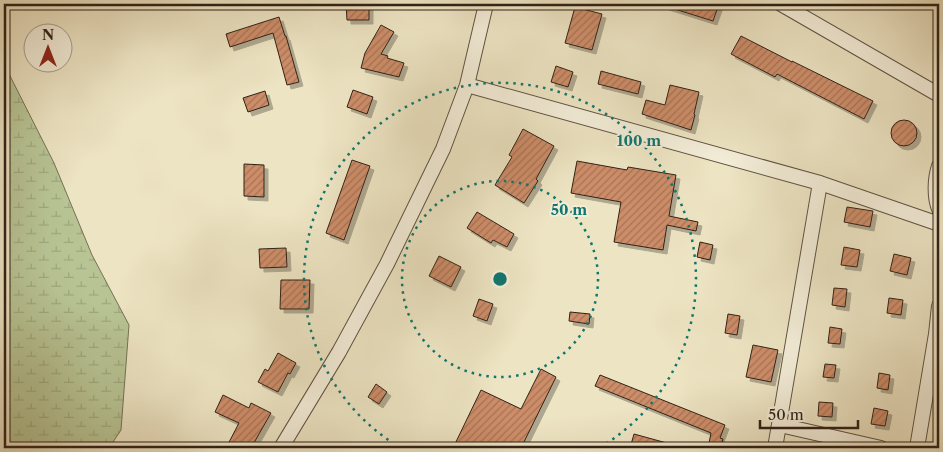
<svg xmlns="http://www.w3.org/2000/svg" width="943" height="452" viewBox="0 0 943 452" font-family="'Libre Caslon Text',serif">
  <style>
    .wetland { fill: url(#wetland-marsh); stroke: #747256 }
    .building { fill: url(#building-hatch); stroke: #302117; filter: url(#shadow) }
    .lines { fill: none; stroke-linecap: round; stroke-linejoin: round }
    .minor-casing { stroke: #5f5242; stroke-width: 16 }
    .minor { stroke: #f3edd8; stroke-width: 14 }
    .ring { fill: none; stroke: #0f766e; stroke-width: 2.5; stroke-dasharray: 2.5 5 }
    .centre { fill: #0f766e; stroke: #f3edd8; stroke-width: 2.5 }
    .ring-label { font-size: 15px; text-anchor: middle; font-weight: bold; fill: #0f766e; stroke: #f3edd8; stroke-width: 4; stroke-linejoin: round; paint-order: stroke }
  </style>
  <defs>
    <pattern id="wetland-marsh" width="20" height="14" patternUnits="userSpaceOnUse" patternTransform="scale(1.25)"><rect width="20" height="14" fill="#b8c494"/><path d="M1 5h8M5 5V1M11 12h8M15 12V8" fill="none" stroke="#9ea87f"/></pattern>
    <pattern id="building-hatch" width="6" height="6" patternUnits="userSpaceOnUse" patternTransform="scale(1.25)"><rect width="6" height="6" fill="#cd8d69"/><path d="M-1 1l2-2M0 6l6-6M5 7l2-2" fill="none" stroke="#a77355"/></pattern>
    <filter id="shadow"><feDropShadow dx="4" dy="4" stdDeviation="0" flood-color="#0004"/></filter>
  </defs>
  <rect width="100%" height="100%" fill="#ede4c3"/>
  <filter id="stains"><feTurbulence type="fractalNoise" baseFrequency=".004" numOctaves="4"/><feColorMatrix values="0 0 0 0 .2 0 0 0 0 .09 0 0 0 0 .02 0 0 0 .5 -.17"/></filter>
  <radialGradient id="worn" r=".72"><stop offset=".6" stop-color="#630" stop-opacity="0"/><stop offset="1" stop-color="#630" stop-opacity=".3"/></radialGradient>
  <path class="wetland" d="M 4,64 L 54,163 L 92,255 L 129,325 L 121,430 L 109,448 L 4,448 Z"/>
  <path class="building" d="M 346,4 L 369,4 L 369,20 L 347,20 Z
    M 665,4 L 719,4 L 713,21 L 665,6 Z
    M 575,7 L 602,14 L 592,50 L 565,43 Z
    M 279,17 L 285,36 L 286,36 L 299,82 L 287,85 L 273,33 L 230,47 L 226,34 Z
    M 381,25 L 394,32 L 381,54 L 388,56 L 387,58 L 404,63 L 399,77 L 361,68 L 365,53 Z
    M 741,36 L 792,62 L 792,61 L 873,101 L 864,119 L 777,74 L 775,77 L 731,54 Z
    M 556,66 L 573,72 L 568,87 L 551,82 Z
    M 601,71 L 641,82 L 638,94 L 598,84 Z
    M 670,85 L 699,92 L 694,114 L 695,115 L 691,130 L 642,114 L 646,100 L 665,105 Z
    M 353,90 L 373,97 L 367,114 L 347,107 Z
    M 265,91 L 269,105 L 248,112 L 243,98 Z
    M891 133a13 13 0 1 1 26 0a13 13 0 1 1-26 0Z
    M 523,129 L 554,146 L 536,179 L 538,181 L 524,203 L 495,185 L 512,157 L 509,155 Z
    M 352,160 L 370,166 L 344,240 L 326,233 Z
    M 577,161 L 627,170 L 628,167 L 676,175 L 669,216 L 698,222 L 696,231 L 667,225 L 663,250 L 614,242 L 621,202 L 571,193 Z
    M 244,164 L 264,165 L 264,197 L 244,196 Z
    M 847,207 L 873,211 L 870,227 L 844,222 Z
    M 477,212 L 514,234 L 507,247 L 493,240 L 491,243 L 467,228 Z
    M 700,242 L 713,245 L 710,260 L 697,257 Z
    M 844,247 L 860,250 L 857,267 L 841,265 Z
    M 286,248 L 287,267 L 260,268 L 259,249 Z
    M 894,254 L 911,258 L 907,275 L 890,271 Z
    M 439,256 L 461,267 L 451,287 L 429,276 Z
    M 281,280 L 310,280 L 309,309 L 280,309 Z
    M 834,288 L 847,289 L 845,307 L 832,305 Z
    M 889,298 L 903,300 L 901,315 L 887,313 Z
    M 479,299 L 493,304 L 487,321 L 473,316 Z
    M 570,312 L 590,314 L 589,324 L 569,321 Z
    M 728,314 L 740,316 L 737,335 L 725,333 Z
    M 830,327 L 842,329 L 840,344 L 828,343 Z
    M 753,345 L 778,350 L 771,382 L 746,377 Z
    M 278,353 L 296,363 L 290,374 L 288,373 L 278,392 L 258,382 L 265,369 L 268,371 Z
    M 825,364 L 836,365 L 834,378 L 823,377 Z
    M 541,369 L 556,377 L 521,448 L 453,448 L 481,390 L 521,409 Z
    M 879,373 L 890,375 L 888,390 L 877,388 Z
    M 600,375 L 725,425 L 720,438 L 723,439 L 721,448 L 708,448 L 711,433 L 595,386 Z
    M 376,384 L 387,392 L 379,404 L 368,397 Z
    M 223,395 L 249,408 L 251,403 L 271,413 L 251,448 L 226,448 L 239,423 L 215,412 Z
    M 819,402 L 833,403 L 832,417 L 818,416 Z
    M 874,408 L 888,411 L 885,426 L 871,424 Z
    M 634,434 L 674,445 L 674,448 L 630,448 Z"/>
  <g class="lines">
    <g class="minor-casing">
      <path id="minor" d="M 781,4 L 939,95
        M 467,85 L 820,183 L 939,224
        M 939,166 C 935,178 934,196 939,209
        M 780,425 L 881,448
        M 281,448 L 339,352 L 387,264 L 443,149 L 467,85 L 486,4
        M 775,448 L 820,183
        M 917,448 L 936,334 L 939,306"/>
    </g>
    <use href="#minor" class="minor"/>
  </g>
  <g class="ring">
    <circle cx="500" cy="279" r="98"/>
    <path d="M401 448A196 196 0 1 1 599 448"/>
  </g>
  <circle cx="500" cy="279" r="8" class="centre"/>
  <g class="ring-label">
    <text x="639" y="146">100 m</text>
    <text x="569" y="215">50 m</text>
  </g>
  <rect width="943" height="452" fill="none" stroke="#ede4c3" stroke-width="20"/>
  <rect x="5" y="5" width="933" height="442" fill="none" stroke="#302117" stroke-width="2.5"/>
  <rect x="10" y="10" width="923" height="432" fill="none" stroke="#302117"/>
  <g transform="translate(48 48)"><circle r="24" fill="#f3edd8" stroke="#a59b8b"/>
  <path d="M0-4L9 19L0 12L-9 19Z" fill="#8f2418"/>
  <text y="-8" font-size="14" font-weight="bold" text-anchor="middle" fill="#302117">N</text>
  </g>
  <path d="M760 420v8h98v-8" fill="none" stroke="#302117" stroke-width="2.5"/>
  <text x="768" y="420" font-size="15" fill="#302117" stroke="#f3edd8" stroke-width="4" paint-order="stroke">50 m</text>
  <rect width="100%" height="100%" filter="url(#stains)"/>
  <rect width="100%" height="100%" fill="url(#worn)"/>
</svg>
